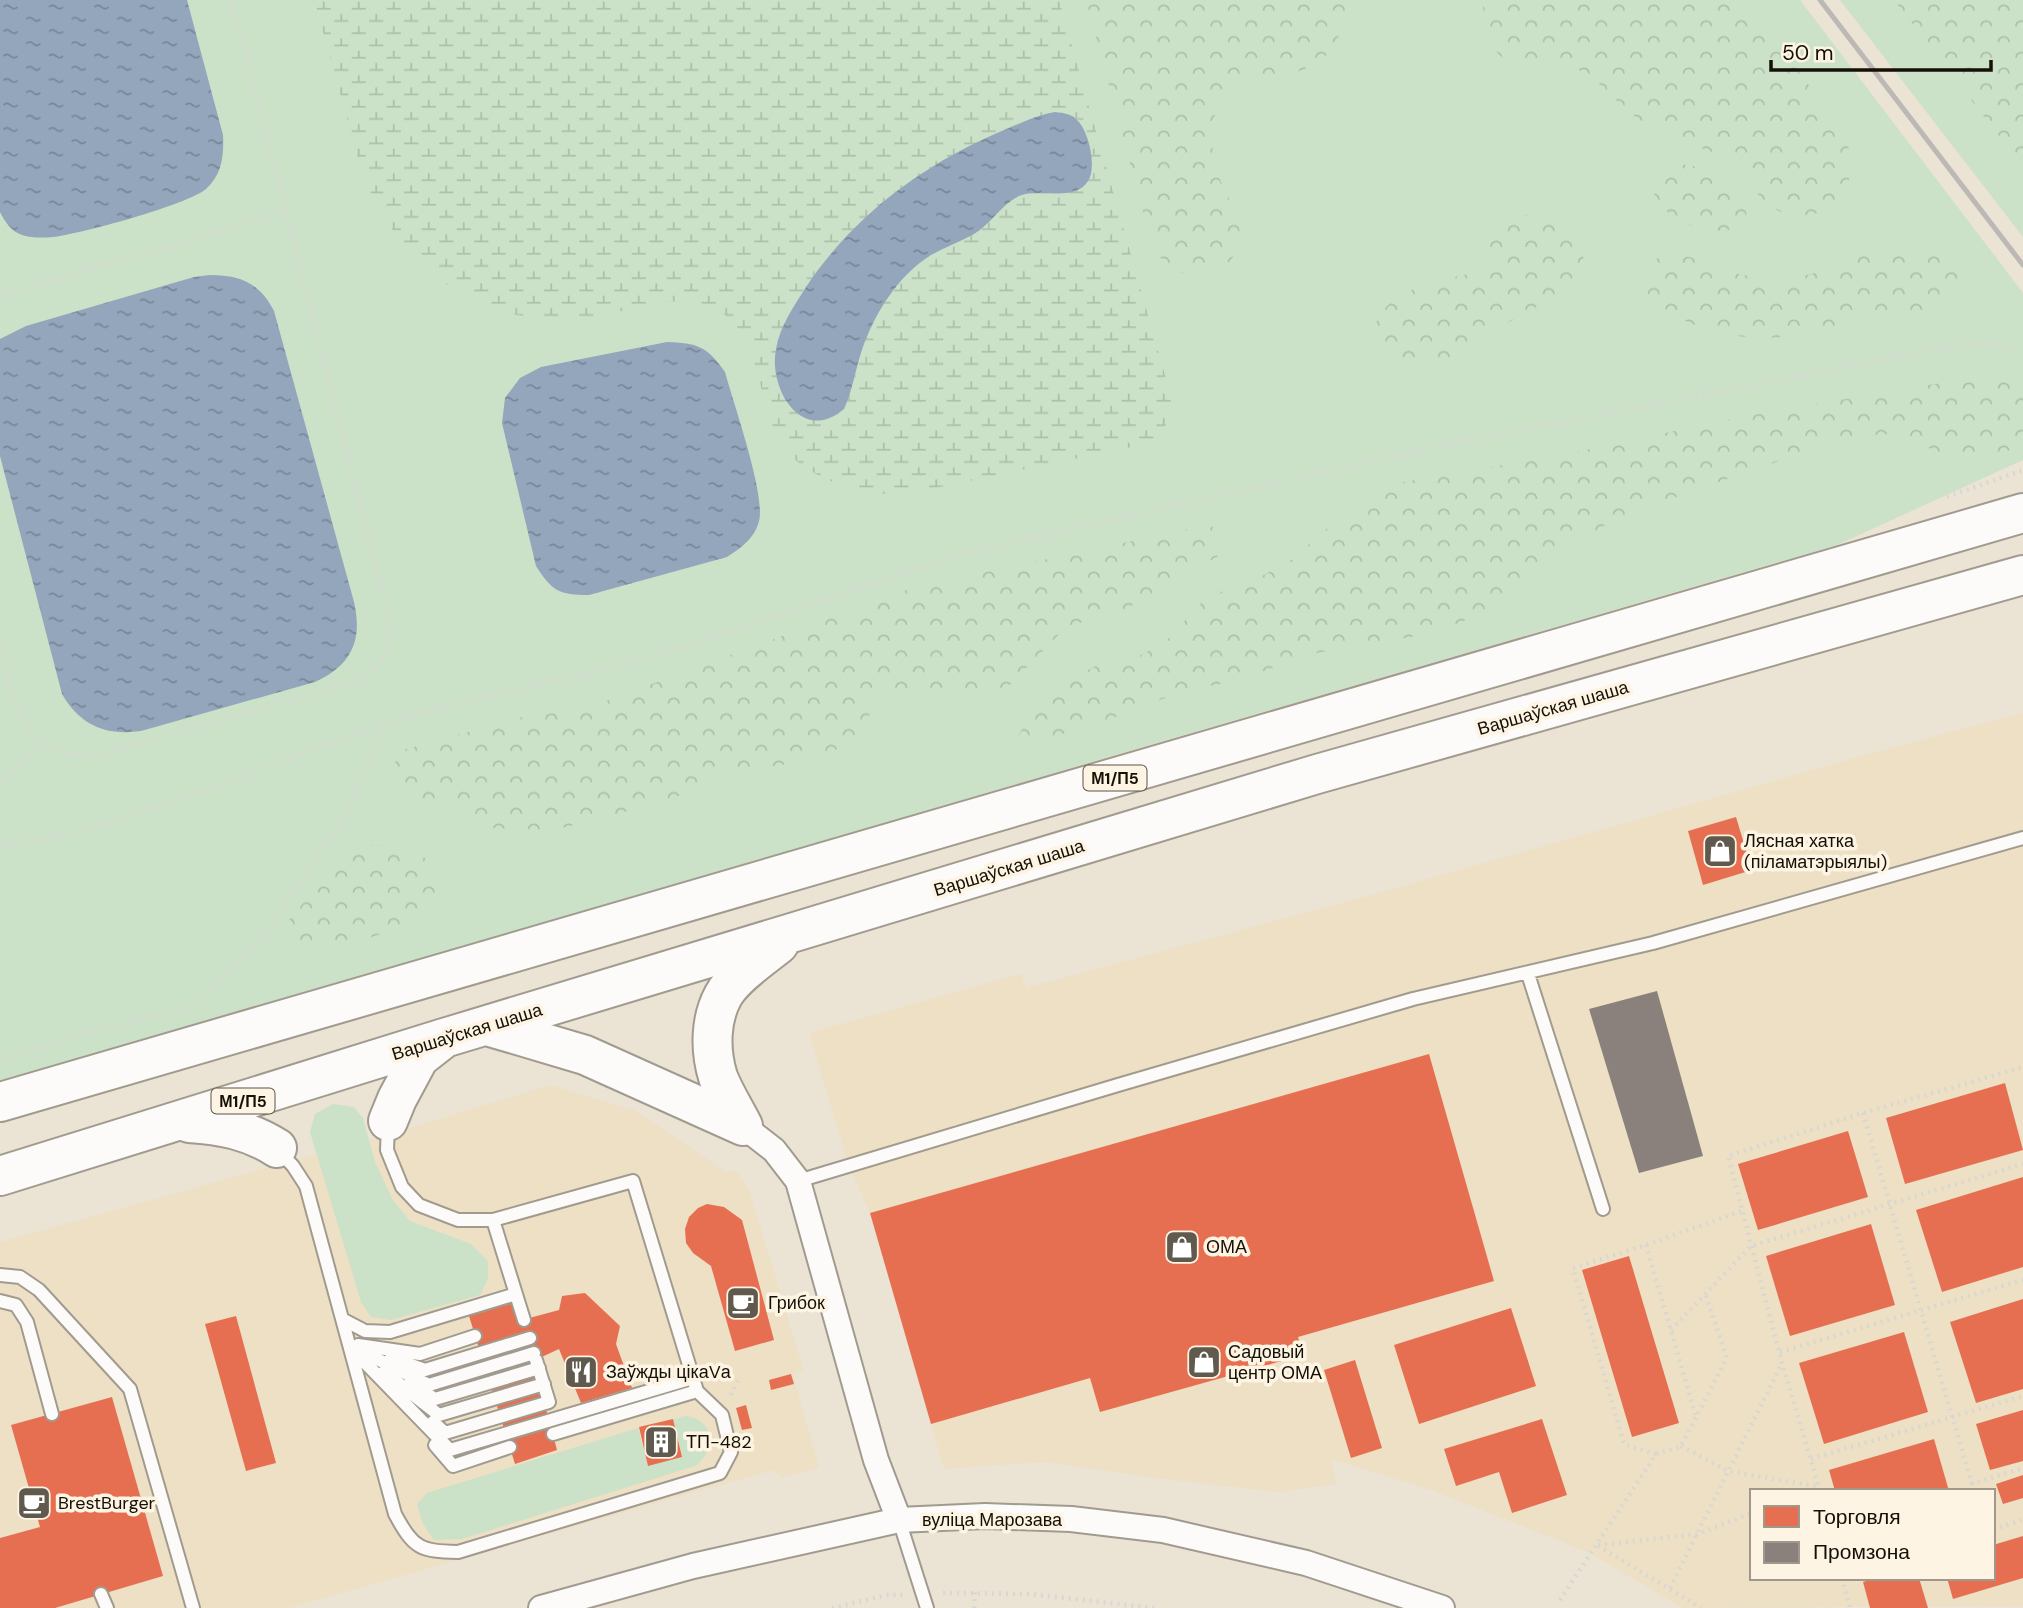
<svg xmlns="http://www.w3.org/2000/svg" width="2023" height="1608" viewBox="0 0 2023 1608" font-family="'DM Sans',sans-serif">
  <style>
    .built { fill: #ede0c5; fill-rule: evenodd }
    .green { fill: #cbe1c8 }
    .forest { fill: url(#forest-crowns) }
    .wetland { fill: url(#wetland-marsh) }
    .water { fill: url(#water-ripples) }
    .shops { fill: #e76f51 }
    .industry { fill: #8a817c }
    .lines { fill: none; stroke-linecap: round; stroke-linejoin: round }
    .service-casing { stroke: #a19b8f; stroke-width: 16 }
    .minor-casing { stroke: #a19b8f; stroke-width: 28 }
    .trunk-casing { stroke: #a19b8f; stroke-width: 42 }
    .path { stroke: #d9d7d2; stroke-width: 4.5; stroke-dasharray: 2 5; stroke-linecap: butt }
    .service { stroke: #fcfbf9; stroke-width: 12 }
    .minor { stroke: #fcfbf9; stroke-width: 24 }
    .trunk { stroke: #fcfbf9; stroke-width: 38 }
    .rail { stroke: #bbb8b5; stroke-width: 5 }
    .labels { text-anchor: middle; stroke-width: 7; stroke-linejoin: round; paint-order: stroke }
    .shield { fill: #fdf4e3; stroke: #5b5448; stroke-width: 2 }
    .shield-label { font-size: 16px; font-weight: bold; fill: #151006 }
    .street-label { font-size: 18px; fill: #151006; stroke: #fdf4e3 }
    .poi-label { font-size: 18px; fill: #151006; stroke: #fdf4e3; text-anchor: start }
  </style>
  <defs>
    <pattern id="forest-crowns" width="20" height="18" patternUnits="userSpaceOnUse" patternTransform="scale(1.75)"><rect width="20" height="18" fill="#cbe1c8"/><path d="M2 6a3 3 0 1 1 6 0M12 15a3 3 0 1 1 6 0" fill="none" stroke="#adc0aa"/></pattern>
    <pattern id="wetland-marsh" width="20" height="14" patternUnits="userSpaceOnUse" patternTransform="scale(1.75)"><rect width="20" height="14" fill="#cbe1c8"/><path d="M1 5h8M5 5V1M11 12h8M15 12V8" fill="none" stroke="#adc0aa"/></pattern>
    <pattern id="water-ripples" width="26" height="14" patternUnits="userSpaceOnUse" patternTransform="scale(1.75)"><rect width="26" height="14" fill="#94a6bc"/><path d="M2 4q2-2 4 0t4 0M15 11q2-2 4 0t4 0" fill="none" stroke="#788697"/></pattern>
  </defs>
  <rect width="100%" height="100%" fill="#ebe3d4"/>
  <path class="built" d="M 2023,713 L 2023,1606 L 1682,1608 L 1590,1553 L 1431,1490 L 1331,1459 L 1336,1484 L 1278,1492 L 1164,1479 L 1044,1462 L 944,1469 L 870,1213 L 849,1166 L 809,1033 L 1021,974 L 1026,988 L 1379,893 L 1876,752 ZM 1752,1491 L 1993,1491 L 1993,1578 L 1752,1578 Z
    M 550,1085 L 636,1111 L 726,1172 L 735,1170 L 749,1189 L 804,1371 L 793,1374 L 819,1468 L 782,1477 L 773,1470 L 289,1608 L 0,1608 L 0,1242 L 404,1130 Z"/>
  <path class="green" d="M 0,0 L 1800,0 L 2023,293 L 2023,460 L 1837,545 L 1084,764 L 340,984 L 0,1080 Z
    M 1840,0 L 2023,0 L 2023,237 Z
    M 333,1104 L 354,1107 L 363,1118 L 375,1162 L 393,1200 L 410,1221 L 471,1244 L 488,1261 L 488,1279 L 480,1295 L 391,1320 L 371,1317 L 361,1302 L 310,1132 L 315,1114 Z
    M 686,1416 C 715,1420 717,1451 695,1466 L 462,1539 L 434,1540 L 423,1524 L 417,1504 L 427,1493 L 638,1428 L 648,1465 L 682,1457 L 673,1420 Z"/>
  <path class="forest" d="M 1086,0 L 1348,0 C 1343,37 1331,66 1290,73 C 1271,77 1251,76 1235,89 C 1231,92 1225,95 1222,99 C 1216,107 1213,120 1213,129 C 1212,146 1212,161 1219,177 C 1229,202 1251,230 1233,257 C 1222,275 1187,279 1170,267 C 1158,259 1153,244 1148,231 Z
    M 1482,0 L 1744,0 C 1770,34 1796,67 1821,102 C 1831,117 1845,135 1850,152 C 1856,171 1847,191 1833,205 C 1823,215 1798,218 1784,213 C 1757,205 1749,174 1727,160 C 1709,148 1688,145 1668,136 C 1659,132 1649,126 1640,120 C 1619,107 1605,85 1584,73 C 1556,55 1528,76 1503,58 C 1486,46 1485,19 1482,0 Z
    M 1894,0 L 2023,0 L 2023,167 Z
    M 1674,164 C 1703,164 1751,182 1746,218 C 1741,223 1736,228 1728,230 C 1704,235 1665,219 1655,196 C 1653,191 1654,185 1654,179 L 1663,170 Z
    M 1511,214 C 1534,214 1557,221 1572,240 C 1580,250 1590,264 1586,278 C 1581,295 1557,298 1543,304 C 1515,316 1487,337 1460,352 C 1436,366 1390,379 1379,343 C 1376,335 1374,326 1378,318 C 1391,294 1426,283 1450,278 C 1461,275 1471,275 1480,268 C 1501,251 1472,232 1511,214 Z
    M 1915,248 C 1927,250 1940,251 1951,256 C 1975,268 1959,296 1942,306 C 1921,317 1896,308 1874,313 C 1862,316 1851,323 1839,326 C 1785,343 1718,344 1670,312 C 1659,305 1644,297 1642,282 C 1641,275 1645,269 1650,264 C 1672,242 1705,264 1729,272 C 1741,275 1754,277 1766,278 C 1815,283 1845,256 1889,249 C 1897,248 1906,249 1915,248 Z
    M 1993,374 L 2023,376 L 2023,446 L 1975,461 L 1953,459 L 1903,436 L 1884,434 L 1862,436 L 1811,450 L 1621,516 L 1550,558 L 1522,586 L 1492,609 L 1459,623 L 1416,636 L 1317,653 L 1232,682 L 1197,688 L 1156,701 L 1090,727 L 1047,738 L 1015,742 L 1030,714 L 1056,689 L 1109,658 L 1139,656 L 1165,642 L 1201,603 L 1226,589 L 1253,581 L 1291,560 L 1333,523 L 1386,485 L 1556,456 L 1746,416 Z
    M 1208,525 L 1226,534 L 1222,554 L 1126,609 L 1066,627 L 1007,688 L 966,701 L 925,688 L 877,697 L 866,723 L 854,738 L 832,752 L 794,763 L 729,773 L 667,801 L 554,830 L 488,828 L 455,805 L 406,795 L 387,772 L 406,749 L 526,716 L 573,711 L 595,705 L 915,587 Z
    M 371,845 C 398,845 434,850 439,882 C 440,891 441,900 436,908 C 429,916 416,926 405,930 C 397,933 388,933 379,935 C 355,940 332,953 306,949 C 300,948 292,943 286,941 L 288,921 L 337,863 Z"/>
  <path class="wetland" d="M 314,0 L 1059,0 L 1172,400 C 1171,421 1164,433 1146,444 L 906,494 C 892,493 876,495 864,492 C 837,485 803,472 786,450 C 769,427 764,397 757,371 C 751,349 742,326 722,313 C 681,288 637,310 594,317 C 503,330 428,291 381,212 C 362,180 353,142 344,107 C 334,72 324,36 314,0 Z"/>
  <path class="water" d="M 0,0 L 187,0 L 223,135 C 224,155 222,175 206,189 C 187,205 80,234 53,237 C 43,238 31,238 22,235 C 11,231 5,222 0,212 Z
    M 1055,112 C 1064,113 1072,114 1078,121 C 1089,132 1097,168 1088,181 C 1074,203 1040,187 1019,196 C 1001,205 991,224 974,234 C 960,242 945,247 931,255 C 897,276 873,316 861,353 C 855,372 852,391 844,409 C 802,445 768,389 776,349 C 780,326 794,306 806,287 C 854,215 925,163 1004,130 C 1021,123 1037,115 1055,112 Z
    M 210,275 C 240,275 260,283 274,311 L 354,602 C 363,641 351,666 315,682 L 141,731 C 105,736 80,725 62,694 L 0,456 L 0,339 L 26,326 L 194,277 Z
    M 667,342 C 697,343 707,346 725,372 C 733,402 766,495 759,521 C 755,538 741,548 727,557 L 589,595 C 559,595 552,591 536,566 L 502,423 L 505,398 L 520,378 L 541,367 Z"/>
  <path class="shops" d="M 1736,817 L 1752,870 L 1703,885 L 1688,831 Z
    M 1429,1054 L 1494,1281 L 1298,1337 L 1303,1355 L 1100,1412 L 1090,1378 L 931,1424 L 870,1213 Z
    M 2005,1083 L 2023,1150 L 1905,1184 L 1886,1118 Z
    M 1848,1131 L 1868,1197 L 1758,1230 L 1738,1164 Z
    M 2023,1177 L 2023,1267 L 1942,1292 L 1916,1210 Z
    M 707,1204 L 724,1207 L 742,1220 L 774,1340 L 735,1351 L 711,1266 L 693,1253 L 686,1243 L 685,1229 L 689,1217 L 698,1208 Z
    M 1871,1224 L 1895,1305 L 1790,1336 L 1766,1256 Z
    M 1629,1256 L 1679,1423 L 1632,1437 L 1582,1270 Z
    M 585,1293 L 620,1326 L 616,1344 L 632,1388 L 581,1403 L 559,1349 L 533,1361 L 557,1450 L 515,1464 L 469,1316 L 516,1302 L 522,1320 L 559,1310 L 562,1296 Z
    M 2023,1299 L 2023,1389 L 1976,1403 L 1950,1322 Z
    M 1511,1308 L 1536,1386 L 1419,1424 L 1394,1345 Z
    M 236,1316 L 276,1463 L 246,1471 L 205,1324 Z
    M 1904,1332 L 1928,1412 L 1824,1444 L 1799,1363 Z
    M 1355,1360 L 1382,1448 L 1351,1458 L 1324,1370 Z
    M 791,1374 L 794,1384 L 771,1390 L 769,1380 Z
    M 112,1397 L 163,1576 L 55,1608 L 0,1608 L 0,1538 L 40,1527 L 11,1425 Z
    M 746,1405 L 752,1428 L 742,1430 L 736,1408 Z
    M 2023,1410 L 2023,1461 L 1990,1470 L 1976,1424 Z
    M 673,1419 L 682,1457 L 648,1466 L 639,1427 Z
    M 1542,1419 L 1567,1495 L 1512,1513 L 1499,1472 L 1456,1486 L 1444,1449 Z
    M 1934,1439 L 1949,1491 L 1835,1491 L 1829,1470 Z
    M 2023,1475 L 2023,1498 L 2003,1504 L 1996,1484 Z
    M 2023,1536 L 2023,1578 L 1953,1599 L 1947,1578 L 1993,1578 L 1993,1545 Z
    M 1876,1578 L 1919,1578 L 1928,1608 L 1870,1608 L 1863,1582 Z"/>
  <path class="industry" d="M 1657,991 L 1703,1156 L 1639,1173 L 1589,1009 Z"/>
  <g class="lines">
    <g class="service-casing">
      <path id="service" d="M 1528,974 L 1603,1209
        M 279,1151 L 293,1166 L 306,1186 L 395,1514 C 414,1549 420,1551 458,1552 L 720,1473 L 731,1452 L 722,1415 L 697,1391 L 633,1181 L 493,1220 L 458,1220 L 419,1205 L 402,1187 L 387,1150 L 388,1125
        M 798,1181 L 1118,1085 L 1413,999 L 1653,943 L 2023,838
        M 493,1220 L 524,1320
        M 0,1275 L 20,1277 L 39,1290 L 130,1389 L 193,1608
        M 0,1301 L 16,1305 L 27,1322 L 52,1414
        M 342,1319 L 365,1331 L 390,1332 L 516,1294
        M 358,1345 L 420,1354 L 475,1336
        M 350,1347 L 450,1450 L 693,1378
        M 357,1349 L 429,1385 L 534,1353
        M 391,1358 L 425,1370 L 530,1338
        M 384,1372 L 439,1415 L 544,1384
        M 410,1383 L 435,1399 L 539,1368
        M 433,1422 L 445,1433 L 549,1402 L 536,1360
        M 553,1434 L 697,1391
        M 435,1445 L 453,1466 L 510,1447
        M 899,1520 L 927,1608
        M 101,1594 L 107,1608"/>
    </g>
    <g class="minor-casing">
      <path id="minor" d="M 743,1126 L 774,1150 L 798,1181 L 876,1460 L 899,1520
        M 541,1608 L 693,1566 L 899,1520 L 985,1516 L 1071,1519 L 1163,1530 L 1306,1563 L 1442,1608"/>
    </g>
    <g class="trunk-casing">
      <path id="trunk" d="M 487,1026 L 585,1055 L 743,1126
        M 0,1102 L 2023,513
        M 388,1121 L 397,1099 L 419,1058 L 442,1040
        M 189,1123 C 221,1125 249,1130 277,1148
        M 743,1126 C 735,1110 724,1093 718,1077 C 710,1051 710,1020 723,996 C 733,977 762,958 779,944
        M 0,1176 L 444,1038 L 1317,774 L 2023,575"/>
    </g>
    <path class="path" d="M 0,296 L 285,212
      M 1947,497 L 2023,470
      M 0,638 C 15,704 18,765 105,753 L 357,681 C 388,665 393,643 387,611 L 232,0
      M 0,782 L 40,742
      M 0,845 C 134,831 255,766 382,725 C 469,697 561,683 648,657 C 758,623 865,583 975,551 L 1435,447 L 1946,347 C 1973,344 1997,344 2023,352
      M 183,1010 L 249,953 L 288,902 L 345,815 L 384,724
      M 0,1059 L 101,1030 L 189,1009
      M 1863,1113 L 1974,1491
      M 1646,1245 L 1696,1417
      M 1671,1330 L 1751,1246 L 2023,1164
      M 1780,1352 L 2023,1280
      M 731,1395 L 740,1377
      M 1681,1446 L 1728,1471 L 1820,1487
      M 1656,1454 L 1624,1444 L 1573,1268 L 1646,1245 L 1744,1210
      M 1811,1459 L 2023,1396
      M 1971,1484 L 2023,1468
      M 1820,1491 L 1782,1363 L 1728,1156 L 1863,1113 L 2023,1067
      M 1993,1529 L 2023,1520
      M 1598,1545 L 1697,1534 L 1752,1513
      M 1598,1546 L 1701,1608
      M 1842,1578 L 1850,1608
      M 1670,1588 L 1782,1363
      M 943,1593 L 1029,1594 L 1154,1608
      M 1560,1600 L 1656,1454 L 1681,1446 L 1727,1358 L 1705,1293
      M 832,1608 L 887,1595 L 903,1595
      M 974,1608 L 975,1592"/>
    <use href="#service" class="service"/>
    <use href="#minor" class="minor"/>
    <use href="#trunk" class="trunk"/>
    <path class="rail" d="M 1820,0 L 2023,265"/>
  </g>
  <defs>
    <g id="shop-square" transform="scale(1.75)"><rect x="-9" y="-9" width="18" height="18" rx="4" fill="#605a4e" stroke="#fdf4e3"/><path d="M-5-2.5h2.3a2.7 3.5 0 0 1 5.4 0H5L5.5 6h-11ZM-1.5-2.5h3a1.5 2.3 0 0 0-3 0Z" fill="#fff"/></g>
    <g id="cafe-square" transform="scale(1.75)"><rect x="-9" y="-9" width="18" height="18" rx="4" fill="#605a4e" stroke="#fdf4e3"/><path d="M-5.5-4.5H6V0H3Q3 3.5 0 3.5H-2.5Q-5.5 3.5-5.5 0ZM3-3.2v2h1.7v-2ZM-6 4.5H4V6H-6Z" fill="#fff"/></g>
    <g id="restaurant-square" transform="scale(1.75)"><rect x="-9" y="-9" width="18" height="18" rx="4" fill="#605a4e" stroke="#fdf4e3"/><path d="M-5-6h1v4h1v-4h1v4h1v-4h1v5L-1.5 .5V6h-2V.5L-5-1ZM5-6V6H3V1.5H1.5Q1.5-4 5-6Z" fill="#fff"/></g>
    <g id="building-square" transform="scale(1.75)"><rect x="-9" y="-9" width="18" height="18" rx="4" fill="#605a4e" stroke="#fdf4e3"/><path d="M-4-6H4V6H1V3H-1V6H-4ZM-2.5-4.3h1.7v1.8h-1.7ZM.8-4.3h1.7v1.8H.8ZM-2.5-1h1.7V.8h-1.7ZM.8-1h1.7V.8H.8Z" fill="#fff"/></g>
  </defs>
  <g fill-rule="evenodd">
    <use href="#shop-square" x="1720" y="851"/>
    <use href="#shop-square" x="1182" y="1247"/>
    <use href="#cafe-square" x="743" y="1303"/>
    <use href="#shop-square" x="1204" y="1362"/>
    <use href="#restaurant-square" x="581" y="1372"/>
    <use href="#building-square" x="661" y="1442"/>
    <use href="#cafe-square" x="34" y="1503"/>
  </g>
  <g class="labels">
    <g class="shield">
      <rect x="1083.5" y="765.5" width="63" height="25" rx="5"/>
      <rect x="211.5" y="1088.5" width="63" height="25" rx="5"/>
    </g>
    <g class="shield-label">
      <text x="1115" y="784">М1/П5</text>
      <text x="243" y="1107">М1/П5</text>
    </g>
    <g class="street-label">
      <text transform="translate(1553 708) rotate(-16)" y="6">Варшаўская шаша</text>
      <text transform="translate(1009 868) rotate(-17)" y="6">Варшаўская шаша</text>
      <text transform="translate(467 1032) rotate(-17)" y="6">Варшаўская шаша</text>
      <text x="992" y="1526">вуліца Марозава</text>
    </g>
    <g class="poi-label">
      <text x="1744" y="847">Лясная хатка<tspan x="1744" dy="21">(піламатэрыялы)</tspan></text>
      <text x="1206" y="1253">ОМА</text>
      <text x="768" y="1309">Грибок</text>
      <text x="1228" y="1358">Садовый<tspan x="1228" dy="21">центр ОМА</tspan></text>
      <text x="606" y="1378">Заўжды цікаVа</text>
      <text x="686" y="1448">ТП-482</text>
      <text x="58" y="1509">BrestBurger</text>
    </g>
  </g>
  <rect x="1750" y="1489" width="245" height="91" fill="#fdf4e3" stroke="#a0998b" stroke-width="2"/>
  <rect x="1764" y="1506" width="35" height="21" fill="#e76f51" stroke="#a0998b" stroke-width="2"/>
  <text x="1813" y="1524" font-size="21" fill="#151006">Торговля</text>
  <rect x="1764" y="1542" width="35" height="21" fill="#8a817c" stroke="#a0998b" stroke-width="2"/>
  <text x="1813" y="1559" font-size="21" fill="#151006">Промзона</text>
  <path d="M1771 60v10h220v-10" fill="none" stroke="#151006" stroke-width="3.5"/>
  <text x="1782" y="60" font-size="21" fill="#151006" stroke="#fdf4e3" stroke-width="5" paint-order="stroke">50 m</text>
</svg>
